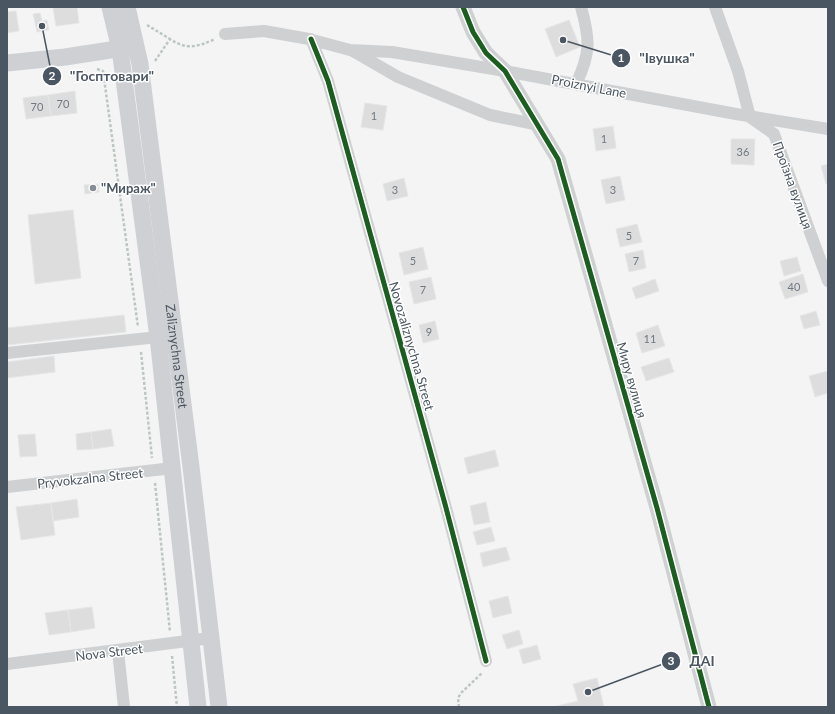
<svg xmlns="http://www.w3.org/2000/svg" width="835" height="714" viewBox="0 0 835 714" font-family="Lato,sans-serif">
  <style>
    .building { fill: #ddddde; stroke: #e5e6e7 }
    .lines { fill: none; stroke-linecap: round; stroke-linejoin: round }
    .path { stroke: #bcc7c4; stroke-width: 2.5; stroke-dasharray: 3 2; stroke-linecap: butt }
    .minor { stroke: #ced0d2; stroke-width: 12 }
    .tertiary { stroke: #ced0d2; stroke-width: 15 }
    .secondary { stroke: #ced0d4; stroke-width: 17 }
    .cycleway-casing { stroke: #fff; stroke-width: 8 }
    .cycleway { stroke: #1b5e20; stroke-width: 5 }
    .poi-dot { fill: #868d94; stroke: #fff; stroke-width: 1.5 }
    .labels { text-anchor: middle; stroke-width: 3; stroke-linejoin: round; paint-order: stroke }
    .number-label { font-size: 11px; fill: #707881 }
    .street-label { font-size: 13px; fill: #4a5661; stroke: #fff }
    .poi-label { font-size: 13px; font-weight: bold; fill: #4a5661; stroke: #fff; text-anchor: start }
    .leader { fill: none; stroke: #4a5661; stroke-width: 1.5 }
    .callout-dot { fill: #4a5661; stroke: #fff; stroke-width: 1.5 }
    .mark-label { font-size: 12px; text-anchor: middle; font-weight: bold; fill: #fff }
    .callout-label { font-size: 14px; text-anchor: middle; font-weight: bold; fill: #4a5661; stroke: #fff; stroke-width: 3; stroke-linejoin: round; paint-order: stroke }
  </style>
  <rect width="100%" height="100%" fill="#f4f4f4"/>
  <path class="building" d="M 57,7 L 77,7 L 79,23 L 56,26 L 53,8 Z
    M 16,11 L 19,31 L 7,33 L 7,12 Z
    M 40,13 L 42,21 L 47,20 L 49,30 L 37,32 L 33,14 Z
    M 569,20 L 580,47 L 556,57 L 545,29 Z
    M 75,91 L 77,113 L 51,116 L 48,95 Z
    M 48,95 L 51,116 L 26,119 L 23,98 Z
    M 365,103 L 387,106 L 383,130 L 361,127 Z
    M 613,126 L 616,148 L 596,151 L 593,129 Z
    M 731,139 L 755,139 L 754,165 L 731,164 Z
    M 828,164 L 828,183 L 826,184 L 821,166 Z
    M 620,176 L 625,200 L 606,204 L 601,180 Z
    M 404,178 L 408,196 L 387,201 L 383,184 Z
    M 98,184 L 99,192 L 85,194 L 84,185 Z
    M 73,210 L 81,278 L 35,284 L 28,215 Z
    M 637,224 L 642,242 L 620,247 L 616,229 Z
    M 423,247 L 428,269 L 404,275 L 399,253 Z
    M 643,250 L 646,268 L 629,272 L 625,254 Z
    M 797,257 L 801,271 L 784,276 L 780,261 Z
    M 803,274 L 808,292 L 785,299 L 779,282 Z
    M 431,277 L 436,299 L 414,304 L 409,282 Z
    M 655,279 L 659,291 L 636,299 L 632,288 Z
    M 816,311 L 820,325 L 804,329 L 800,316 Z
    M 124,315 L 126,332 L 7,345 L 7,328 Z
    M 435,321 L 439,339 L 423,343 L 419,325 Z
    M 658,325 L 665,346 L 642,353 L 636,333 Z
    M 54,356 L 55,372 L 7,378 L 7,362 Z
    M 669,358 L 674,372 L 646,381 L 641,367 Z
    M 828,371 L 828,393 L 815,397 L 809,376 Z
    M 111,429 L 114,446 L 93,449 L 91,432 Z
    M 91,432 L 93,449 L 77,450 L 76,434 Z
    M 35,434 L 37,456 L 20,457 L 18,435 Z
    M 495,450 L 499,466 L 468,474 L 464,458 Z
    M 77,499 L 79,517 L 53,521 L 51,503 Z
    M 486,502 L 490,522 L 474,525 L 470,506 Z
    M 51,503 L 55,535 L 21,540 L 16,507 Z
    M 491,527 L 495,541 L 477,545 L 473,532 Z
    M 506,547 L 510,560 L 483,567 L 480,553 Z
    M 508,596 L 512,613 L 493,618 L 489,601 Z
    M 92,607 L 95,628 L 71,632 L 68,610 Z
    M 68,610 L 71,632 L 49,635 L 45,613 Z
    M 519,630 L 523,644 L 507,649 L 502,635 Z
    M 537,645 L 541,659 L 523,664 L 519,650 Z
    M 597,678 L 604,707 L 553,707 L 578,701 L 573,684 Z"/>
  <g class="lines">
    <path class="path" d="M 147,25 L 170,39
      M 155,61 L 170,39 C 186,50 198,47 215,39
      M 97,69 L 103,71 L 138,327
      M 141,352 L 152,458
      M 155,483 L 170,632
      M 172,656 L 177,707
      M 459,707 L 458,698 L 461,693 L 482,673"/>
    <path class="minor" d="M 715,7 L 738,71 L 750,117 L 774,134 L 828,281
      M 225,34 L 264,31 L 309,39 L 350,50 L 392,52 L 505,71 L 736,114 L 828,129
      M 311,39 L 328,81 L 445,504 L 486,661
      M 353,51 L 398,77 L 490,115 L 539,125
      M 576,84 C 591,53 590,39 581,7
      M 7,353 L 158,337
      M 7,487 L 173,468
      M 118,651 L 124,707
      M 7,664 L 211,638"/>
    <path class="tertiary" d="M 463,7 L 473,32 L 486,53 L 505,71 L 558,159 L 657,508 L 709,707"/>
    <g class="secondary">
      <path d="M 110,7 L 120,49 L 158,337 L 198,707"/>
      <path id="s1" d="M 127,7 L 140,64 L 191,467 L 219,707"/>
      <path d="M 7,63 L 65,57 L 130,47"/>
    </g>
    <g class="cycleway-casing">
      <path id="cycleway" d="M 463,7 L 473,32 L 486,53 L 505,71 L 558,159 L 657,508 L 709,707
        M 311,39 L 328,81 L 445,504 L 486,661"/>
    </g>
    <use href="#cycleway" class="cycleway"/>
  </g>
  <circle class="poi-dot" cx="93" cy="188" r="4"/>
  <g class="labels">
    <g class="number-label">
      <text x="63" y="108">70</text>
      <text x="37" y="111">70</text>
      <text x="374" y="120">1</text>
      <text x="604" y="143">1</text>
      <text x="743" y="156">36</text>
      <text x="395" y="194">3</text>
      <text x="613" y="194">3</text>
      <text x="629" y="240">5</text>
      <text x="413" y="265">5</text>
      <text x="636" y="265">7</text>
      <text x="794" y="291">40</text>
      <text x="423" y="294">7</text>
      <text x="429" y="336">9</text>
      <text x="650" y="343">11</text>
    </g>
    <g class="street-label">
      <text transform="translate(589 86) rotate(11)" y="5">Proiznyi Lane</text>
      <text transform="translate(793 185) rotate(70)" y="5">Проїзна вулиця</text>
      <text transform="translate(412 346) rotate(74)" y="5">Novozaliznychna Street</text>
      <text dy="5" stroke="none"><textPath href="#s1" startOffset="353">Zaliznychna Street</textPath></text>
      <text transform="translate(632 380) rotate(74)" y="5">Миру вулиця</text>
      <text transform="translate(90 478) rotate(-6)" y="5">Pryvokzalna Street</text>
      <text transform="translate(109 652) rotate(-7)" y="5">Nova Street</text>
    </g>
    <g class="poi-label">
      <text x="101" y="193">"Мираж"</text>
    </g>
  </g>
  <path class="leader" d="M563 40L621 58M42 26L52 76M588 692L671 661"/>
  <g class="callout-dot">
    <circle cx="563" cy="40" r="4"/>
    <circle cx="42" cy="26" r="4"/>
    <circle cx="588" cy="692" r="4"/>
    <circle cx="621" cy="58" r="10"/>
    <circle cx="52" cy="76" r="10"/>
    <circle cx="671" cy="661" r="10"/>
  </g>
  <g class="mark-label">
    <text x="621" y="62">1</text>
    <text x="52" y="80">2</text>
    <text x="671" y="665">3</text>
  </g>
  <g class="callout-label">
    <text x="667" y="63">"Івушка"</text>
    <text x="112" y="81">"Госптовари"</text>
    <text x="702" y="666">ДАІ</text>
  </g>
  <rect width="835" height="714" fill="none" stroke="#4a5661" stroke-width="16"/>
</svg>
